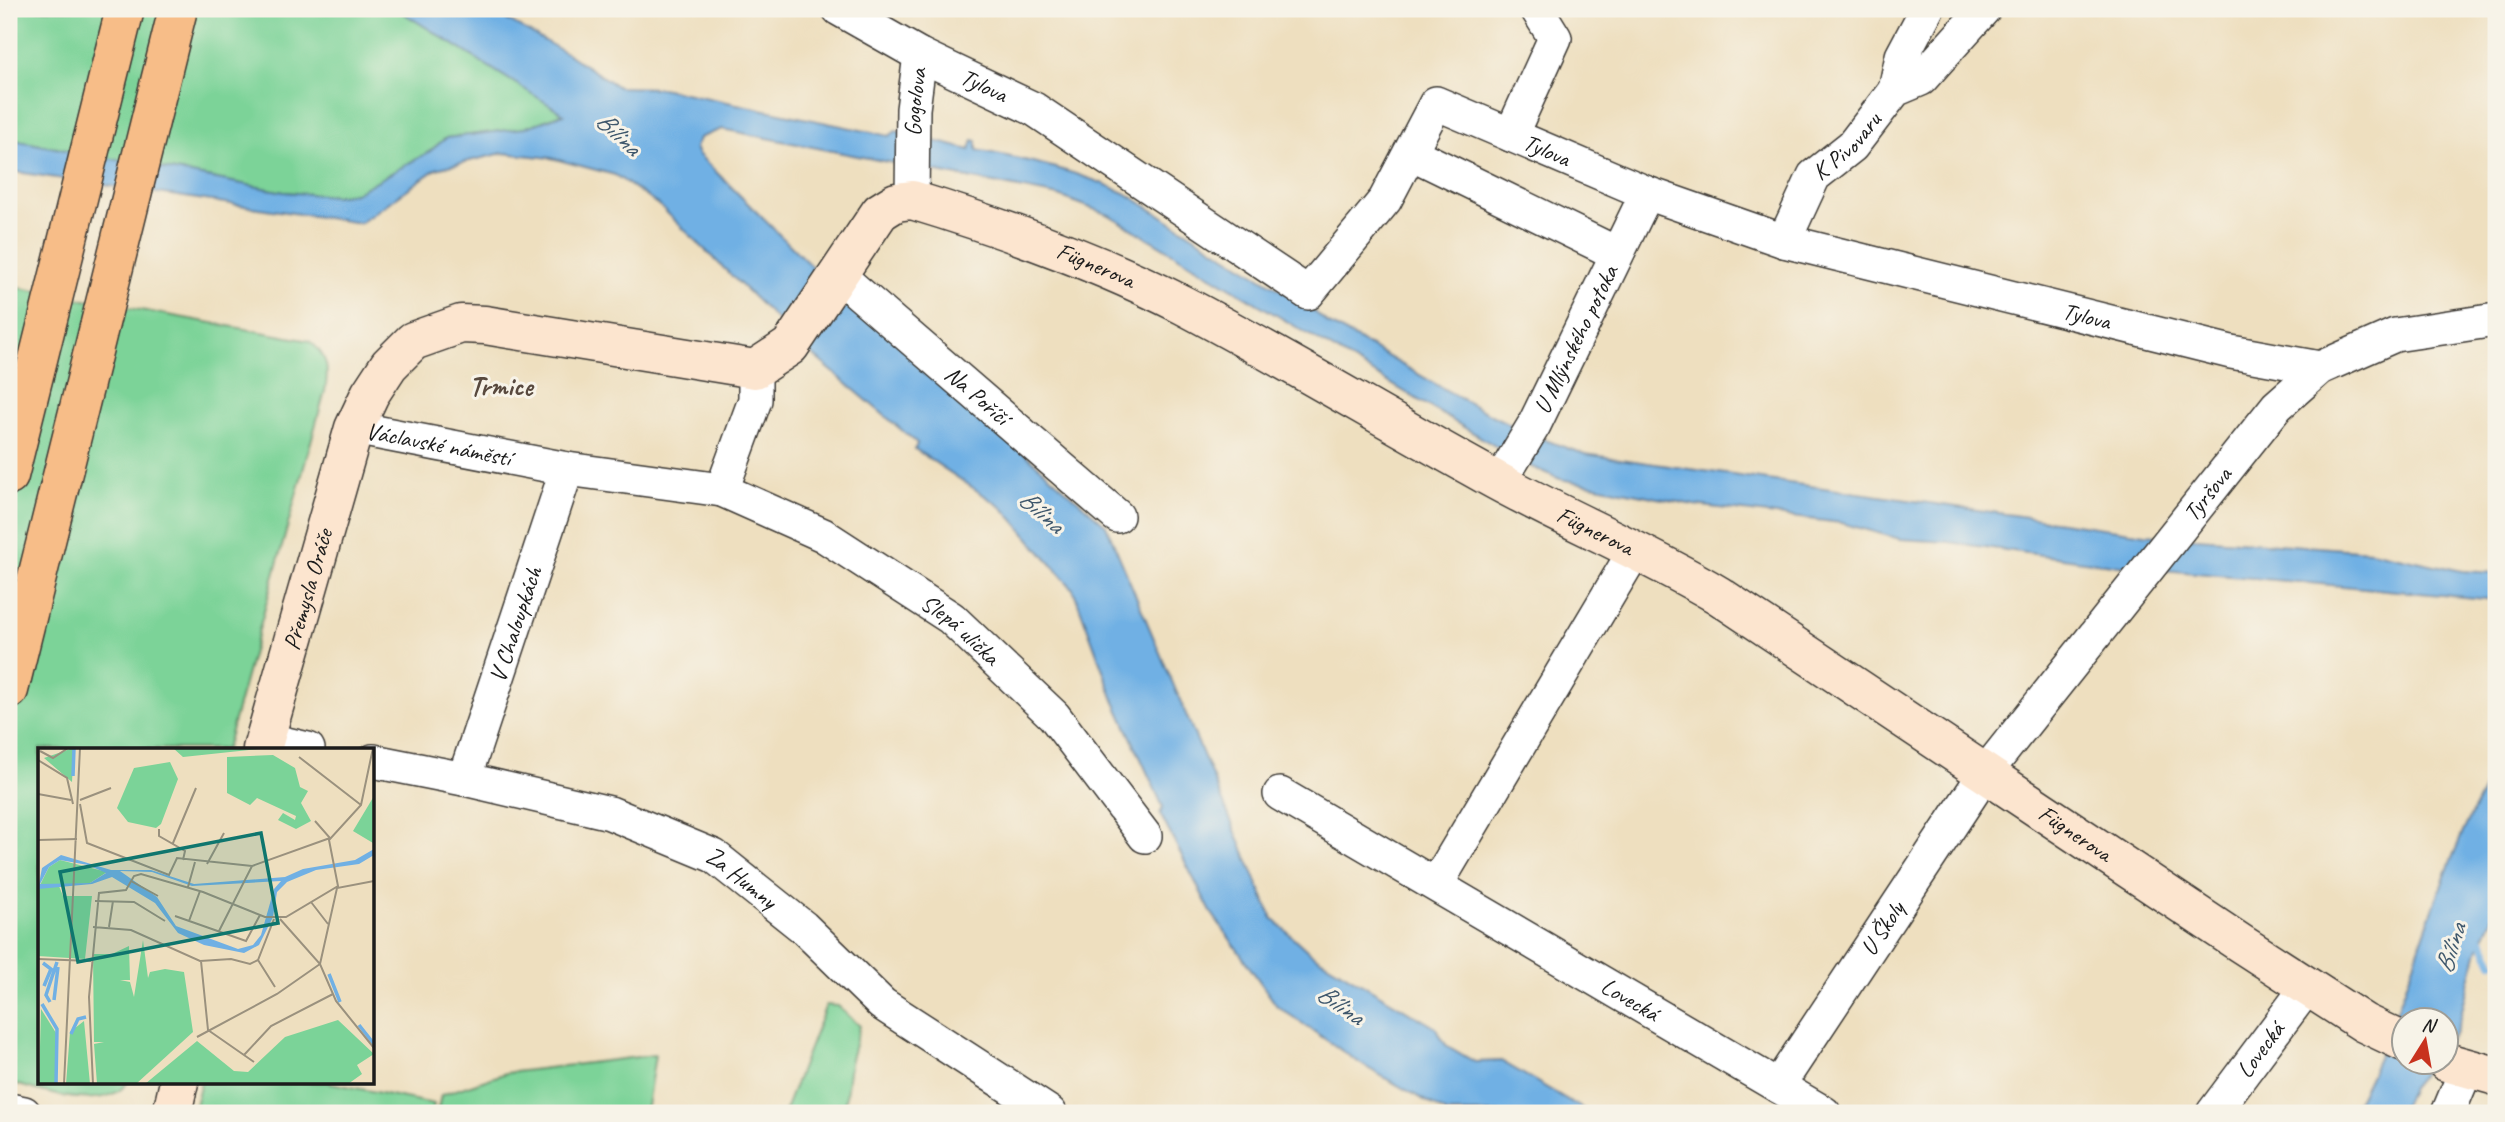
<svg xmlns="http://www.w3.org/2000/svg" width="2505" height="1122" viewBox="0 0 2505 1122" font-family="Caveat,sans-serif">
  <style>
    .green { fill: #7bd398; stroke: #4c785a; stroke-width: 2 }
    .water { fill: #70b0e4; stroke: #466680; stroke-width: 2 }
    .lines { fill: none; stroke-linecap: round; stroke-linejoin: round }
    .stream { stroke: #70b0e4; stroke-width: 8 }
    .minor-casing { stroke: #3c3934; stroke-width: 36 }
    .secondary-casing { stroke: #3c3934; stroke-width: 41 }
    .motorway-casing { stroke: #3c3934; stroke-width: 41 }
    .minor { stroke: #fff; stroke-width: 33 }
    .secondary { stroke: #fce5cf; stroke-width: 38 }
    .motorway { stroke: #f7bd88; stroke-width: 38 }
    .labels { text-anchor: middle; stroke-width: 6; stroke-linejoin: round; paint-order: stroke }
    .street-label { font-size: 24px; fill: #1c1c1c; stroke: #f7f3e8 }
    .water-label { font-size: 26px; font-style: italic; fill: #3e576c; stroke: #f7f3e8 }
    .quarter-label { font-size: 28px; font-weight: bold; fill: #58493e; stroke: #f7f3e8 }
    .inset-river { fill: none; stroke: #70b0e4; stroke-width: 3.5 }
    .inset-road { fill: none; stroke: #9a917e; stroke-width: 2 }
    .view { fill: #0f766e; fill-opacity: 0.15; stroke: #0f766e; stroke-width: 3.5 }
    .inset-edge { fill: none; stroke: #1c1c1c; stroke-width: 3.5 }
  </style>
  <rect width="100%" height="100%" fill="#f7f3e8"/>
  <filter id="ink" filterUnits="userSpaceOnUse"><feTurbulence type="fractalNoise" baseFrequency=".0143" numOctaves="2"/><feDisplacementMap in="SourceGraphic" scale="14" xChannelSelector="R" yChannelSelector="G"/><feConvolveMatrix kernelMatrix="1 2 1 2 8 2 1 2 1" color-interpolation-filters="sRGB"/></filter>
  <filter id="wash" filterUnits="userSpaceOnUse"><feTurbulence type="fractalNoise" baseFrequency=".00686" numOctaves="4" result="noise"/><feDisplacementMap in="SourceGraphic" scale="28" xChannelSelector="R" yChannelSelector="G"/><feGaussianBlur stdDeviation="1.57" result="paint"/><feColorMatrix in="noise" values="0 0 0 0 0 0 0 0 0 0 0 0 0 0 0 0 0 1.4 0 .05"/><feComposite in="paint" operator="in"/></filter>
  <g filter="url(#wash)">
    <rect width="100%" height="100%" fill="#eedfbf"/>
    <path class="green" d="M 9,9 L 397,9 L 565,113 L 524,128 L 446,138 L 429,152 L 355,193 L 335,196 L 284,192 L 9,139 Z
      M 9,286 L 310,341 C 328,357 329,368 325,391 L 226,749 L 40,749 L 40,1082 L 128,1082 C 105,1114 40,1091 9,1082 Z
      M 826,1005 L 838,1006 L 860,1026 L 850,1063 L 844,1113 L 784,1113 Z
      M 655,1055 L 646,1113 L 437,1113 L 441,1095 L 506,1073 Z
      M 201,1082 L 327,1082 L 434,1104 L 432,1113 L 193,1113 Z"/>
    <path class="water" d="M 397,9 L 494,9 L 507,20 L 568,54 L 618,87 L 661,88 L 889,136 L 896,131 L 970,150 L 973,140 L 977,141 L 977,150 C 1028,160 1077,171 1125,193 L 1314,311 L 1327,323 C 1413,367 1492,426 1585,454 L 2145,534 L 2371,551 L 2462,571 L 2496,573 L 2496,600 L 2119,566 L 1949,542 L 1900,539 L 1841,523 L 1694,505 L 1560,479 L 1527,465 L 1109,215 L 1059,196 L 722,129 L 699,138 L 695,148 L 698,154 L 812,267 L 1106,525 L 1272,918 L 1310,953 L 1436,1028 L 1446,1045 L 1475,1062 L 1501,1061 L 1590,1113 L 1447,1113 L 1364,1066 L 1277,1006 L 1211,912 L 1160,814 L 1163,807 L 1114,700 L 1073,589 L 1003,508 L 915,449 L 917,443 L 813,355 L 660,206 L 615,175 L 551,158 L 503,153 L 436,169 L 360,223 L 9,171 L 9,139 L 284,192 L 335,196 L 355,193 L 429,152 L 446,138 L 524,128 L 564,114 Z
      M 2496,768 L 2496,910 L 2478,950 L 2456,1032 L 2446,1045 L 2446,1020 L 2404,1020 L 2404,1062 L 2432,1063 L 2411,1088 L 2399,1113 L 2351,1113 C 2412,1004 2431,876 2496,768 Z"/>
    <g class="lines">
      <path class="stream" d="M 2478,934 L 2493,962"/>
    </g>
  </g>
  <g filter="url(#ink)">
    <g class="lines">
      <g class="minor-casing">
        <g id="minor">
          <path id="s1" d="M 839,9 L 920,55 L 1034,109 L 1308,293 L 1385,200 L 1436,103 L 1647,193 L 1784,241 L 2231,352 L 2320,368"/>
          <path d="M 1895,90 L 1902,56 L 1927,9"/>
          <path d="M 1511,135 L 1555,38 L 1537,9"/>
          <path d="M 1411,153 L 1616,253"/>
          <path id="s2" d="M 912,200 L 913,109 L 920,55"/>
          <path id="s3" d="M 1784,241 L 1814,176 L 1852,146 L 1895,90 L 1921,79 L 1984,9"/>
          <path id="s4" d="M 838,275 L 1117,516"/>
          <path id="s5" d="M 354,428 L 567,469 L 722,490 L 823,535 L 951,618 L 1054,716 L 1145,836"/>
          <path id="s6" d="M 1499,483 L 1534,425 L 1647,193"/>
          <path d="M 722,490 L 755,400 L 755,369"/>
          <path d="M 265,739 L 308,749"/>
          <path id="s7" d="M 373,761 L 464,779 L 610,813 L 714,856 L 803,927 L 882,1004 L 1050,1113"/>
          <path id="s8" d="M 464,779 L 567,469"/>
          <path id="s9" d="M 1280,794 L 1824,1113"/>
          <path d="M 1437,883 L 1634,552"/>
          <path id="s10" d="M 1778,1086 L 1986,772 L 2277,406 L 2320,368 L 2395,335 L 2496,320"/>
          <path d="M 9,1110 L 24,1113"/>
          <path id="s11" d="M 2213,1113 L 2308,986"/>
          <path d="M 2448,1113 L 2466,1070"/>
        </g>
      </g>
      <g class="secondary-casing">
        <g id="secondary">
          <path id="s12" d="M 262,749 L 354,428 L 370,394 L 389,365 L 413,341 L 461,324 L 485,325 L 755,369 L 790,346 L 880,212 L 896,202 L 912,200 C 1004,228 1097,261 1183,305 C 1286,359 1386,420 1488,476 C 1563,518 1644,551 1718,595 L 2240,943 L 2364,1023 L 2404,1042"/>
          <path d="M 2446,1062 L 2496,1076"/>
          <path d="M 172,1113 L 179,1082"/>
        </g>
      </g>
      <g class="motorway-casing">
        <path id="motorway" d="M 9,476 L 125,9
          M 9,690 L 178,9"/>
      </g>
      <use href="#minor" class="minor"/>
      <use href="#secondary" class="secondary"/>
      <use href="#motorway" class="motorway"/>
    </g>
  </g>
  <g class="labels">
    <g class="street-label">
      <text dy="8" stroke="none"><textPath href="#s1" startOffset="164">Tylova</textPath></text>
      <text dy="8" stroke="none"><textPath href="#s2" startOffset="98">Gogolova</textPath></text>
      <text dy="8" stroke="none"><textPath href="#s3" startOffset="116">K Pivovaru</textPath></text>
      <text dy="8" stroke="none"><textPath href="#s1" startOffset="900">Tylova</textPath></text>
      <text dy="8" stroke="none"><textPath href="#s12" startOffset="1222">Fügnerova</textPath></text>
      <text dy="8" stroke="none"><textPath href="#s1" startOffset="1466">Tylova</textPath></text>
      <text dy="8" stroke="none"><textPath href="#s6" startOffset="163">U Mlýnského potoka</textPath></text>
      <text dy="8" stroke="none"><textPath href="#s4" startOffset="184">Na Poříčí</textPath></text>
      <text dy="8" stroke="none"><textPath href="#s5" startOffset="86">Václavské náměstí</textPath></text>
      <text dy="8" stroke="none"><textPath href="#s10" startOffset="732">Tyršova</textPath></text>
      <text dy="8" stroke="none"><textPath href="#s12" startOffset="1788">Fügnerova</textPath></text>
      <text dy="8" stroke="none"><textPath href="#s12" startOffset="166">Přemysla Oráče</textPath></text>
      <text dy="8" stroke="none"><textPath href="#s8" startOffset="163">V Chaloupkách</textPath></text>
      <text dy="8" stroke="none"><textPath href="#s5" startOffset="651">Slepá ulička</textPath></text>
      <text dy="8" stroke="none"><textPath href="#s12" startOffset="2356">Fügnerova</textPath></text>
      <text dy="8" stroke="none"><textPath href="#s7" startOffset="390">Za Humny</textPath></text>
      <text dy="8" stroke="none"><textPath href="#s10" startOffset="189">U Školy</textPath></text>
      <text dy="8" stroke="none"><textPath href="#s9" startOffset="406">Lovecká</textPath></text>
      <text dy="8" stroke="none"><textPath href="#s11" startOffset="79">Lovecká</textPath></text>
    </g>
    <g class="water-label">
      <text transform="translate(619 133) rotate(44)" y="9">Bílina</text>
      <text transform="translate(1042 511) rotate(42)" y="9">Bílina</text>
      <text transform="translate(2450 948) rotate(-72)" y="9">Bílina</text>
      <text transform="translate(1341 1004) rotate(35)" y="9">Bílina</text>
    </g>
    <g class="quarter-label">
      <text x="501" y="395">Trmice</text>
    </g>
  </g>
  <g transform="translate(38 748)">
    <rect width="336" height="336" fill="#eedfbf"/>
    <path d="M 35,0 L 35,16 L 34,34 L 6,10 ZM 135,0 L 231,0 L 145,9 ZM 235,7 L 257,20 L 262,39 L 270,43 L 263,55 L 273,73 L 258,81 L 240,72 L 245,65 L 257,72 L 258,68 L 219,50 L 212,57 L 189,45 L 189,9 ZM 132,14 L 140,31 L 123,76 L 118,80 L 90,74 L 79,60 L 96,20 ZM 336,48 L 336,93 L 335,95 L 315,83 ZM 22,112 L 69,124 L 52,135 L 8,138 L 21,138 L 25,148 L 54,148 L 47,211 L 0,208 L 0,141 L 11,119 ZM 105,192 L 110,230 L 112,224 L 127,221 L 146,224 L 155,284 L 98,336 L 59,336 L 56,296 L 66,294 L 56,294 L 55,206 L 74,206 L 91,198 L 92,232 L 82,232 L 92,234 L 96,249 ZM 3,261 L 18,285 L 19,336 L 1,336 ZM 300,272 L 336,306 L 319,317 L 324,326 L 310,336 L 107,336 L 159,293 L 196,323 L 210,324 L 247,289 ZM 46,273 L 52,336 L 28,336 L 32,284 Z" fill="#7bd398"/>
    <path d="M 336,101 L 336,107 L 321,116 L 278,122 L 249,134 L 239,144 L 235,169 L 221,197 L 206,205 L 166,197 L 140,185 L 117,155 L 74,129 L 54,136 L 0,141 L 4,120 L 23,107 L 73,122 L 113,122 L 156,136 L 247,129 L 265,121 L 317,112 ZM 22,112 L 50,117 L 68,125 L 52,135 L 2,136 L 11,119 ZM 82,123 L 114,124 L 154,138 L 243,133 L 236,141 L 223,187 L 215,197 L 200,201 L 138,178 L 119,149 Z" fill="#70b0e4" fill-rule="evenodd"/>
    <path class="inset-river" d="M 35,28 L 36,0M 5,215 L 13,221 L 6,238M 291,226 L 302,254M 16,252 L 20,219M 12,254 L 8,247 L 19,214M 4,256 L 19,281 L 18,336M 321,277 L 336,296M 33,286 L 40,271 L 48,269"/>
    <path class="inset-road" d="M 2,3 L 15,10 L 30,0M 261,9 L 323,57M 0,12 L 29,30 L 35,56M 0,46 L 33,52M 42,52 L 73,40M 42,56 L 49,95 L 131,127 L 139,110 L 214,118M 121,81 L 121,88 L 147,103 L 145,112M 0,92 L 39,91M 135,95 L 158,40M 169,116 L 186,85M 93,133 L 120,148M 150,139 L 157,114M 57,153 L 96,154 L 127,173M 273,154 L 290,176M 137,168 L 208,193 L 222,167M 242,171 L 282,216 L 298,253 L 336,300M 151,173 L 162,143M 55,179 L 93,182 L 162,213 L 193,211 L 212,216 L 220,212 L 236,171M 71,179 L 75,153M 181,183 L 214,118 L 292,90 L 277,73M 0,211 L 53,213M 220,212 L 237,239M 163,213 L 170,282 L 216,314M 282,216 L 299,140 L 336,133M 159,289 L 239,246 L 282,216M 206,307 L 233,278 L 295,246M 26,336 L 42,0M 55,336 L 51,249 L 61,145 L 88,142 L 96,128 L 103,126 L 165,144 L 227,169 L 248,169 L 300,138 L 291,92 L 323,57 L 335,0"/>
    <path class="view" d="M 223,85 L 240,175 L 40,214 L 22,124 Z"/>
    <rect width="336" height="336" class="inset-edge"/>
  </g>
  <rect width="2505" height="1122" fill="none" stroke="#f7f3e8" stroke-width="35"/>
  <g transform="translate(2425 1041) rotate(11)"><circle r="33" fill="#f7f3e8" stroke="#9f9d96" stroke-width="2"/>
  <path d="M0-5L12 26L0 18L-12 26Z" fill="#c8321e"/>
  <text y="-10" font-size="19" font-weight="bold" text-anchor="middle" fill="#1c1c1c">N</text>
  </g>
</svg>
